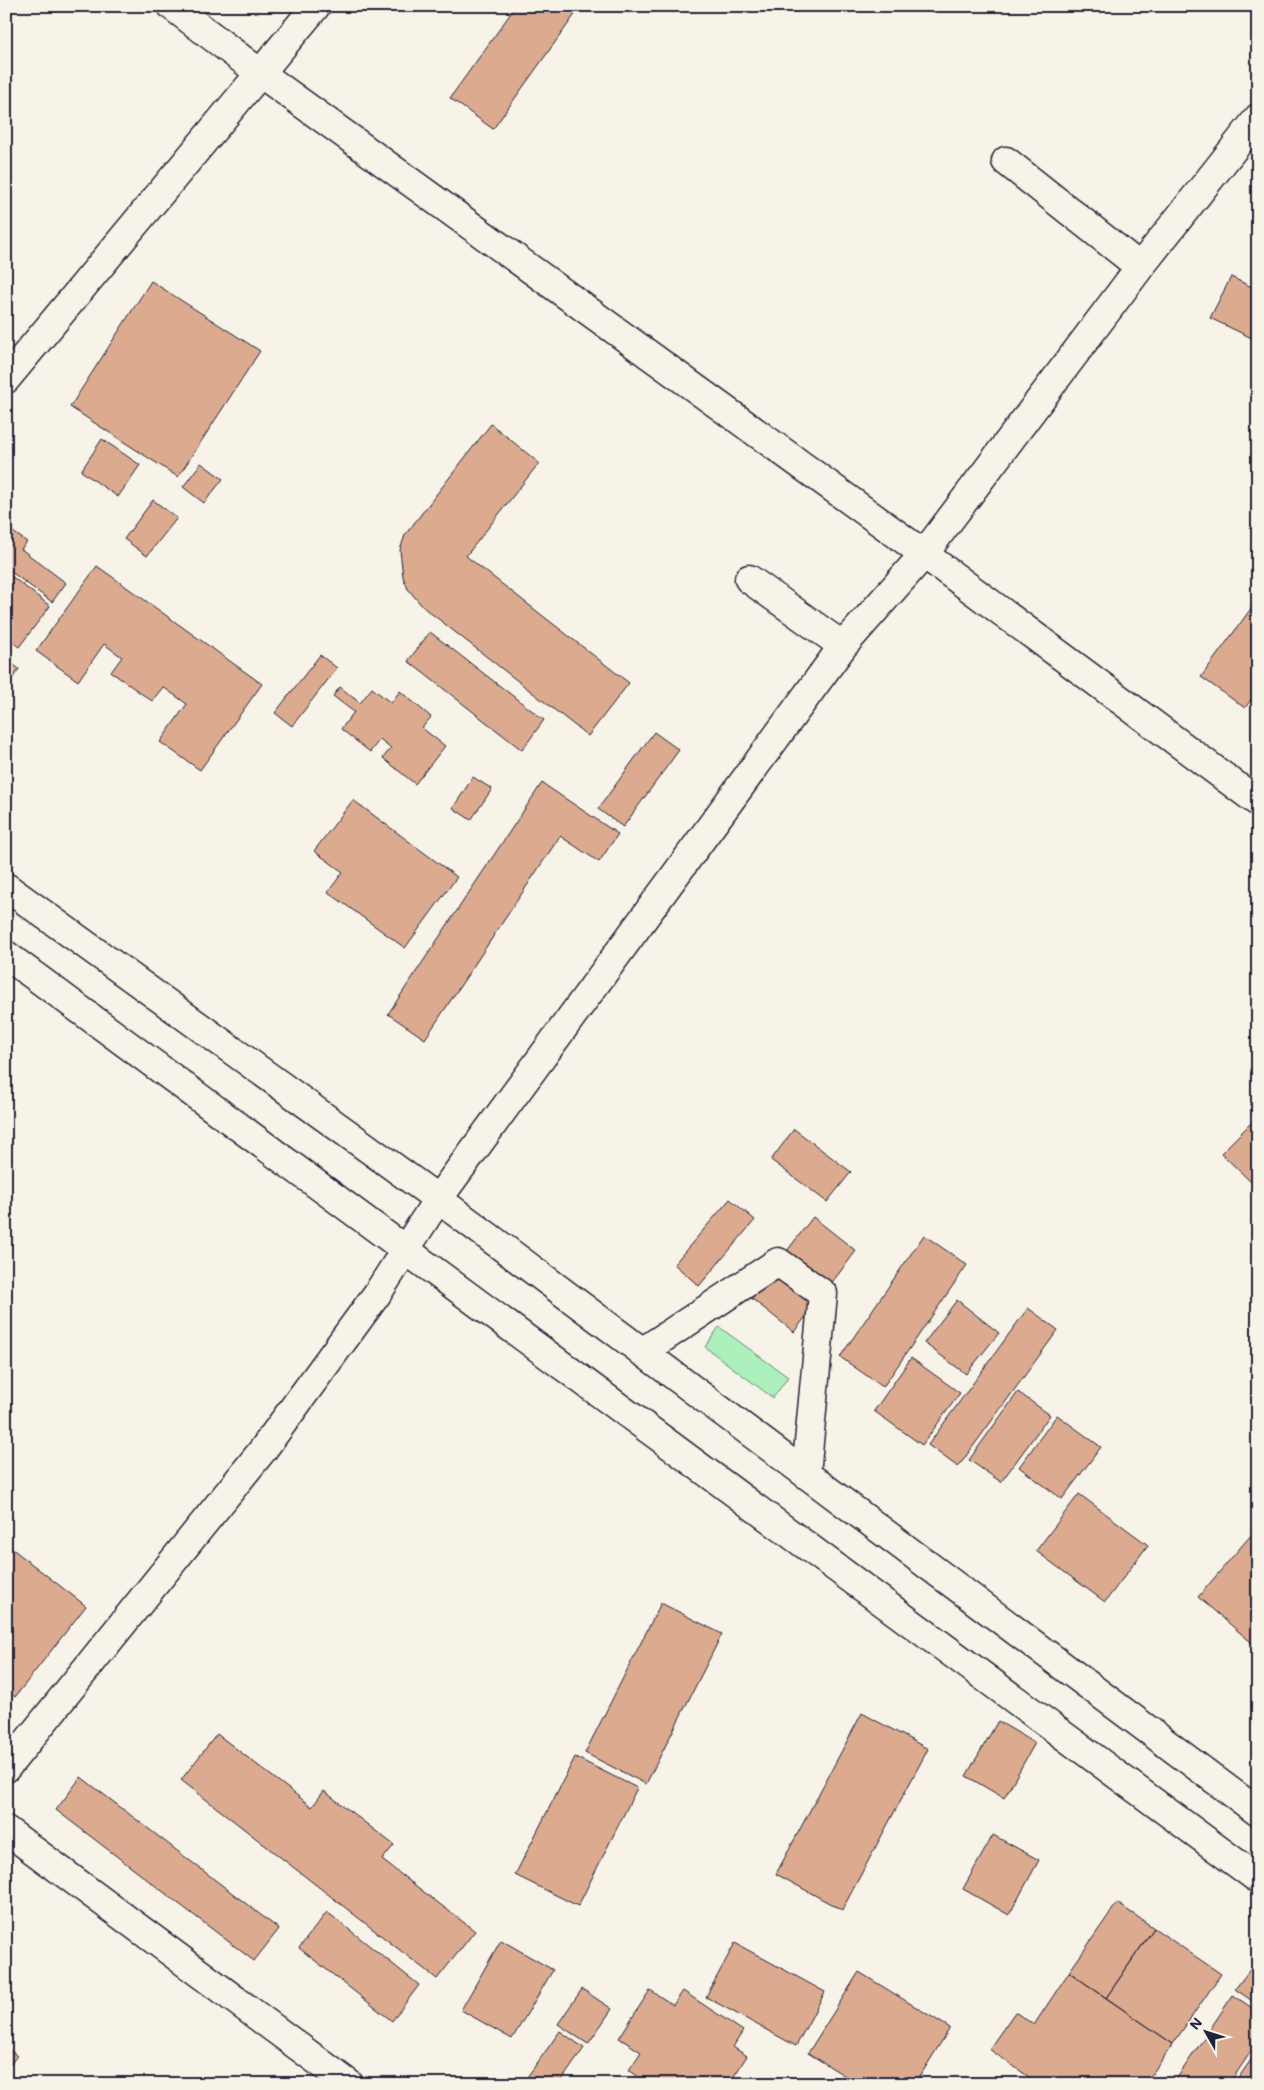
<svg xmlns="http://www.w3.org/2000/svg" width="1264" height="2090" font-family="Mali,sans-serif">
	<rect width="100%" height="100%" fill="#f7f3e8"/>
	<filter id="ink" filterUnits="userSpaceOnUse"><feTurbulence type="fractalNoise" baseFrequency=".02" numOctaves="2"/><feDisplacementMap in="SourceGraphic" scale="10" xChannelSelector="R" yChannelSelector="G"/><feConvolveMatrix kernelMatrix="1 2 1 2 8 2 1 2 1" color-interpolation-filters="sRGB"/></filter>
	<g filter="url(#ink)">
		<path fill="#acf1bc" stroke="#678a7c" d="M719,1327L788,1377L773,1398L705,1347Z"/>
		<path fill="#dcab8f" stroke="#22223b" d="M516,6H581L493,129L450,98Z
			M1231,277L1258,290V341L1210,318Z
			M151,281L260,351L178,477L70,407Z
			M491,424L539,463L466,556L629,683L588,736L423,607L408,589L403,577L400,550L405,535Z
			M102,439L140,465L118,497L81,471Z
			M201,463L223,479L204,503L183,487Z
			M153,500L177,518L147,556L124,539Z
			M6,527L27,542L21,549L66,583L52,602L6,568Z
			M97,566L262,684L200,770L160,742L187,704L163,687L152,701L111,672L122,657L104,644L78,681L36,651Z
			M6,572L50,606L19,647L6,637Z
			M1258,599V690L1245,708L1201,677Z
			M430,632L544,720L522,750L408,661Z
			M320,655L337,668L292,726L275,713Z
			M6,659L19,669L6,687Z
			M340,687L360,703L372,688L391,703L400,691L431,717L422,728L445,746L415,784L383,758L391,748L380,739L370,752L341,729L354,712L333,696Z
			M654,732L679,750L623,827L598,809Z
			M473,777L492,789L471,820L453,808Z
			M542,783L618,834L599,862L560,836L425,1039L388,1014Z
			M353,800L457,877L405,948L328,892L343,872L314,851Z
			M1258,1116V1189L1221,1153Z
			M794,1129L851,1172L827,1202L771,1160Z
			M730,1199L755,1220L699,1286L674,1264Z
			M813,1217L856,1251L794,1332L751,1298Z
			M924,1235L967,1265L883,1387L840,1357Z
			M957,1300L999,1333L966,1374L924,1343Z
			M1028,1308L1058,1330L958,1467L928,1445Z
			M911,1358L960,1393L922,1445L874,1411Z
			M1018,1392L1050,1415L1001,1482L969,1460Z
			M1057,1415L1101,1447L1062,1499L1019,1467Z
			M1079,1494L1148,1545L1105,1602L1036,1551Z
			M1258,1527V1648L1198,1597Z
			M6,1544L86,1606L15,1697L6,1690Z
			M661,1603L722,1634L646,1784L585,1753Z
			M862,1713L928,1749L842,1910L776,1874Z
			M998,1721L1035,1743L1004,1798L966,1776Z
			M217,1734L312,1807L324,1791L394,1845L382,1860L475,1931L437,1979L181,1780Z
			M575,1757L637,1788L578,1906L515,1875Z
			M81,1777L279,1929L254,1961L56,1810Z
			M993,1835L1039,1860L1009,1915L963,1889Z
			M1117,1903L1154,1928L1106,1998L1069,1972Z
			M327,1912L419,1985L392,2021L299,1948Z
			M1154,1928L1221,1974L1173,2044L1106,1998Z
			M501,1940L553,1970L512,2039L461,2010Z
			M735,1943L825,1992L796,2046L706,1997Z
			M1258,1959V2005L1235,1989Z
			M859,1972L950,2028L915,2084H858L808,2053Z
			M1069,1972L1173,2044L1145,2084H1039L989,2049L1015,2012L1034,2025Z
			M582,1989L612,2009L588,2044L558,2024Z
			M650,1990L673,2005L683,1991L743,2031L733,2047L747,2056L729,2084H640L637,2081L640,2078L629,2070L641,2052L619,2038Z
			M1233,1995L1258,2012V2041L1229,2084H1173Z
			M560,2031L584,2048L559,2084H530L525,2080Z
			M6,2047L17,2056L6,2069Z
			M1258,2050V2084H1234Z"/>
		<g fill="none" stroke-linecap="round" stroke-linejoin="round">
			<g stroke="#22223b" stroke-width="31">
				<path id="minor" d="M172,6L260,73L924,554L1258,802
					M1006,161L1140,267
					M6,379L316,6
					M749,579L843,646
					M6,887L438,1199L1258,1812
					M6,955L1258,1879
					M642,1352L778,1262L823,1294L806,1474
					M6,1768L262,1451L377,1294L438,1199L843,646L924,554L1140,267L1258,118
					M6,1830L349,2084"/>
			</g>
			<use href="#minor" stroke="#f7f3e8" stroke-width="28"/>
		</g>
	</g>
	<rect width="1264" height="2090" fill="none" stroke="#f7f3e8" stroke-width="25"/>
	<rect x="12" y="12" width="1239" height="2065" fill="none" stroke="#22223b" stroke-width="2" filter="url(#ink)"/>
	<g transform="translate(1206 2032) rotate(309)" stroke="#f7f3e8" stroke-width="4" paint-order="stroke">
	<path d="M0-4L9 19L0 12L-9 19Z" fill="#22223b"/>
	<text y="-8" font-size="14" font-weight="bold" text-anchor="middle" fill="#22223b">N</text>
	</g>
</svg>
